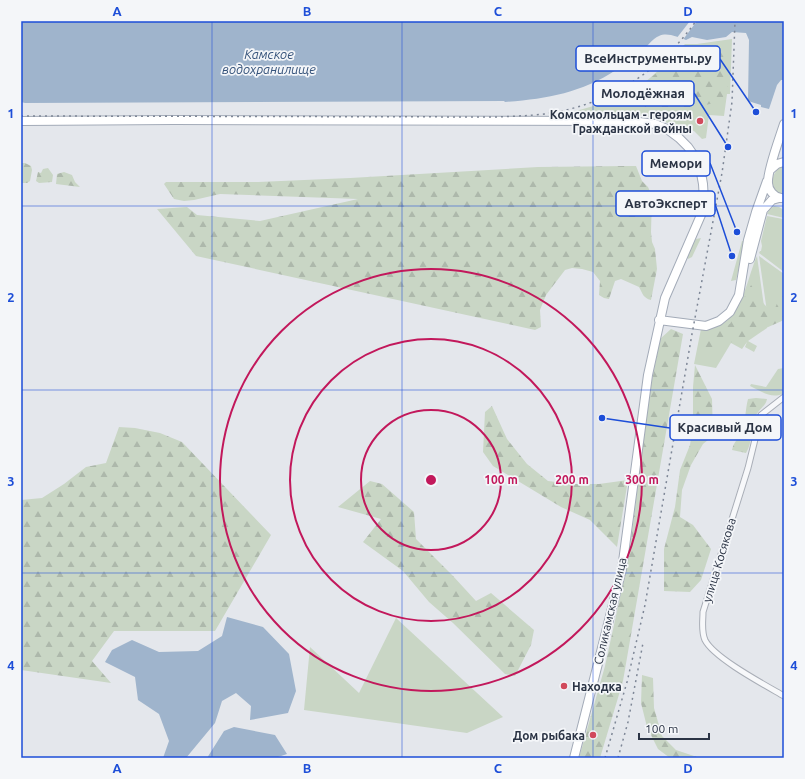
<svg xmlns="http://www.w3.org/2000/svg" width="805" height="779" font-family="Ubuntu,sans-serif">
	<defs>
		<pattern id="forest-firs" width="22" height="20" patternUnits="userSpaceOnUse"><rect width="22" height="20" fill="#c9d6c5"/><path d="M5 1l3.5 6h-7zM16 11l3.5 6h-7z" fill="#adb8ab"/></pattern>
	</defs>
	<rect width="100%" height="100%" fill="#e4e7ec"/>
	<path fill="#c9d6c5" d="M732,39L730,94H727L724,116L709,115L706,138L702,139L694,131L645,116L606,115L562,116V114C587,108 615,102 637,88C655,76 670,58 685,44H697Z
		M784,166V195C767,195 770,169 784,166Z
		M774,206L779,207L784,210V218L767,214L769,210Z
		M767,216L783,219L784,228L783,229L784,231V272L759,253L760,251H761L762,246L761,241Z
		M742,241H744L745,243L736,280L731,281Z
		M757,256L767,328L748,341L757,346L754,352L745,347L747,342L742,349L731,343L716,368L694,364L701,329C708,328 716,327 722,324C743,313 748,275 757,256Z
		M759,256L784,274V320L767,312Z
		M784,368V393C772,400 761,391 750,386L751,384L766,387L778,369Z
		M396,618L503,717L467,733L304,710L310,647L359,693Z"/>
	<path fill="url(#forest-firs)" d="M723,46L726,50L728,90L725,92L717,115H715V103L705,105L697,111H692L691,116L687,117L685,119L687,110L671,109L665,112L661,109L645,107L640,97L632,104L630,102V96C639,90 646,82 654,75C658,72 661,72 665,70C673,66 680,56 683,48H691L696,50Z
		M21,163H25L31,166L32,170L30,181L27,183H21Z
		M628,166H636L642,181L648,187L652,196L651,232L652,242L655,249L657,269L651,300C643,298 643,294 639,287L621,279L615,281L609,299L604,298L599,295L600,281L593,272L582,269L572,268L565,270L546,295L540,310L541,327L535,330L196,256L157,209L187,207L197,215L260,221L358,199L220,194L194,200L184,201L174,199L164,184L166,182H258L350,178L538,167Z
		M48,168L53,175L52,182L39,183L36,181L38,172L41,173L43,169Z
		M64,172L72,175L75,182L80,187L56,184L57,174Z
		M701,238L692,257L688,259L687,255L696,239Z
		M751,285L764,304L773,313L784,287V320L732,343L728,333L714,349L698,351L703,333L730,324Z
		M671,329L683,334L623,681L600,758H579L605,666L629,556L649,396L660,339Z
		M695,365L712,399L713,436L703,444L691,465L682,490L680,517L693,525L711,549L701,580L690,592L664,591V549L675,507L680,470L690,445L693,425V387Z
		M756,398L767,399C766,406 758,410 755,417C750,429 753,442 746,453L732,450C734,441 738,440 741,433C746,422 745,410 748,399Z
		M492,406L507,439L527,464L548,481L573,484H599L628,480L617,547L590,520L561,507L493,466L483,452L485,412Z
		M119,427L135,428L160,433L182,442L271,535L215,631H114L92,661L111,683L21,670V500L42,498L64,484L86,467L106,463Z
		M370,481L382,484L414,512L416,539L453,576L476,601L491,593L534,630L531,645L515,676L505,674L453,623L429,602L403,571L363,542L381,519L338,507Z
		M642,675L653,678L654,708L662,736L676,750L700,758H670L658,749L647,727L641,703Z"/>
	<path fill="#9fb4cc" d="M21,21H784V80H781L777,85L769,109L761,107V105L748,101L749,40L746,33L732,32L726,37L707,40L692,37L686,40C678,37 667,32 659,36C652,39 647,47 641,52C633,58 624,64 616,70C581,93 546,99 505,102L504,101L25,103L21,102Z
		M227,617L263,627L289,654L296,691L288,713L250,720L251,706L236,693L222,701L215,723L186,758H163L169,741L159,714L138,700L135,677L105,662L112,650L132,640L159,652L198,651L222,636Z
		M234,727L275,735L287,754L275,758H207L224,731Z"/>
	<path fill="#e4e7ec" d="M690,21H697L682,41L676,39Z"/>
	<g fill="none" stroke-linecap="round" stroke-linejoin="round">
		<g stroke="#a9aeb7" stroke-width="7">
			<path id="minor" d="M784,397L761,415L748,468L703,612C703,621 701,631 705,640C714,658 765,685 784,696"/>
		</g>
		<g stroke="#a3abb8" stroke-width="10">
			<path id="primary" d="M21,121L174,120L631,121L655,124L667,129L679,138L688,147L697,160L701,173L703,184L704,200L701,215L665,298L648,375L622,569L574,758
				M770,170L777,164L784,162
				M781,198C774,197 768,190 768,183C767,171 780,137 784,124
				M750,259L763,210L772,200L779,198
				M659,320L706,326L719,321L730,312L739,295L748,240L756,212L767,181"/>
		</g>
		<use href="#minor" stroke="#f7f8fa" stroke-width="5"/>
		<use href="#primary" stroke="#fff" stroke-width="8"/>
		<path stroke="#7d8696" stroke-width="1.5" stroke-dasharray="2 4" stroke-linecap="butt" d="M21,116L498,117C513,116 528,116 544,114C606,106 660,72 696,21
			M605,758L627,682L645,605L692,334L722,173L732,102L735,21
			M618,758L628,722L643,643"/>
	</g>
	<path fill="none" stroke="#1d4ed8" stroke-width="1" stroke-opacity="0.55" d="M212,21V758M402,21V758M593,21V758M21,206H784M21,390H784M21,573H784"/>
	<g fill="none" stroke="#c2185b" stroke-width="2">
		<circle cx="431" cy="480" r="70"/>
		<circle cx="431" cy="480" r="141"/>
		<circle cx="431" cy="480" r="211"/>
	</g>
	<g fill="#d1495b" stroke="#f4f6f9" stroke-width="1.5">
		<circle cx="700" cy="121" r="4"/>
		<circle cx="564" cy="686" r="4"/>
		<circle cx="593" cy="735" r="4"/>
	</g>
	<g text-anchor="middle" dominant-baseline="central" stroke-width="3.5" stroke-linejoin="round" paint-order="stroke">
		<g font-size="12" font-weight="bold" fill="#2b3445" stroke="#f4f6f9" text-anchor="end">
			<text x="692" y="114">Комсомольцам - героям<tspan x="692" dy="14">Гражданской войны</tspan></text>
			<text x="572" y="686" text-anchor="start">Находка</text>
			<text x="585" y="735">Дом рыбака</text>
		</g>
		<g font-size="12" fill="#2b3445" stroke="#f4f6f9">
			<text transform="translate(719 560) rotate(-73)">улица Косякова</text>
			<text transform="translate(610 611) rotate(-77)">Соликамская улица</text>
		</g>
		<g font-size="13" font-style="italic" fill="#34527a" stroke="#f4f6f9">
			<text x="269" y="54">Камское<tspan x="269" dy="15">водохранилище</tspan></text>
		</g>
	</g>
	<circle cx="431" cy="480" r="6" fill="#c2185b" stroke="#f4f6f9" stroke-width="2"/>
	<g font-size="12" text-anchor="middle" font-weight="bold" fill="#c2185b" stroke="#f4f6f9" stroke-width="3.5" stroke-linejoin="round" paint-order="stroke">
		<text x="501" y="484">100 m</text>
		<text x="572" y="484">200 m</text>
		<text x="642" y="484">300 m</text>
	</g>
	<path fill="none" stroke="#1d4ed8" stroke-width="1.5" d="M756 112L720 59M728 147L694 93M737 232L710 163M732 256L715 204M602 418L670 428"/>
	<g fill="#1d4ed8" stroke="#f4f6f9" stroke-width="1.5">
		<circle cx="756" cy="112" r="4"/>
		<circle cx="728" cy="147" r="4"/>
		<circle cx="737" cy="232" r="4"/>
		<circle cx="732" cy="256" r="4"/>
		<circle cx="602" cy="418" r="4"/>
	</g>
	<g fill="#f4f6f9" stroke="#1d4ed8" stroke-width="1.5">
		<rect x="576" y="46" width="144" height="25" rx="4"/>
		<rect x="593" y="81" width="101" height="25" rx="4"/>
		<rect x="642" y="151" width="68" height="25" rx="4"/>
		<rect x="616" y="191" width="99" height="25" rx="4"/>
		<rect x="670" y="415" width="111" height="25" rx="4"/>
	</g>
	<g font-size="13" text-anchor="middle" font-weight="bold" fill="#2b3445">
		<text x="648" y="63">ВсеИнструменты.ру</text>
		<text x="643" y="98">Молодёжная</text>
		<text x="676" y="168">Мемори</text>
		<text x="666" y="208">АвтоЭксперт</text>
		<text x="725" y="432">Красивый Дом</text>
	</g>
	<rect width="805" height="779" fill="none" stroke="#f4f6f9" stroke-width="44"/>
	<path d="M639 733v6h70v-6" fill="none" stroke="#2b3445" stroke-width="2"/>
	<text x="645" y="733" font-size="12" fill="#2b3445" stroke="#f4f6f9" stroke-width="3" paint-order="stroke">100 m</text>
	<rect x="22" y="22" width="761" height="735" fill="none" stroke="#1d4ed8" stroke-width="1.5"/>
	<g font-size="13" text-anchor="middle" font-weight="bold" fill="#1d4ed8">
		<text x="117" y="16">A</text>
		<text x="307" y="16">B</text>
		<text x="498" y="16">C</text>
		<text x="688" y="16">D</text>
		<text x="11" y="118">1</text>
		<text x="794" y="118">1</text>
		<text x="11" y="302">2</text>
		<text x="794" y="302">2</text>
		<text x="11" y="486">3</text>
		<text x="794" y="486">3</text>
		<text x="11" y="670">4</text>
		<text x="794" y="670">4</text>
		<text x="117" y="773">A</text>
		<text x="307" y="773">B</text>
		<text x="498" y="773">C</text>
		<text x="688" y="773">D</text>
	</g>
</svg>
